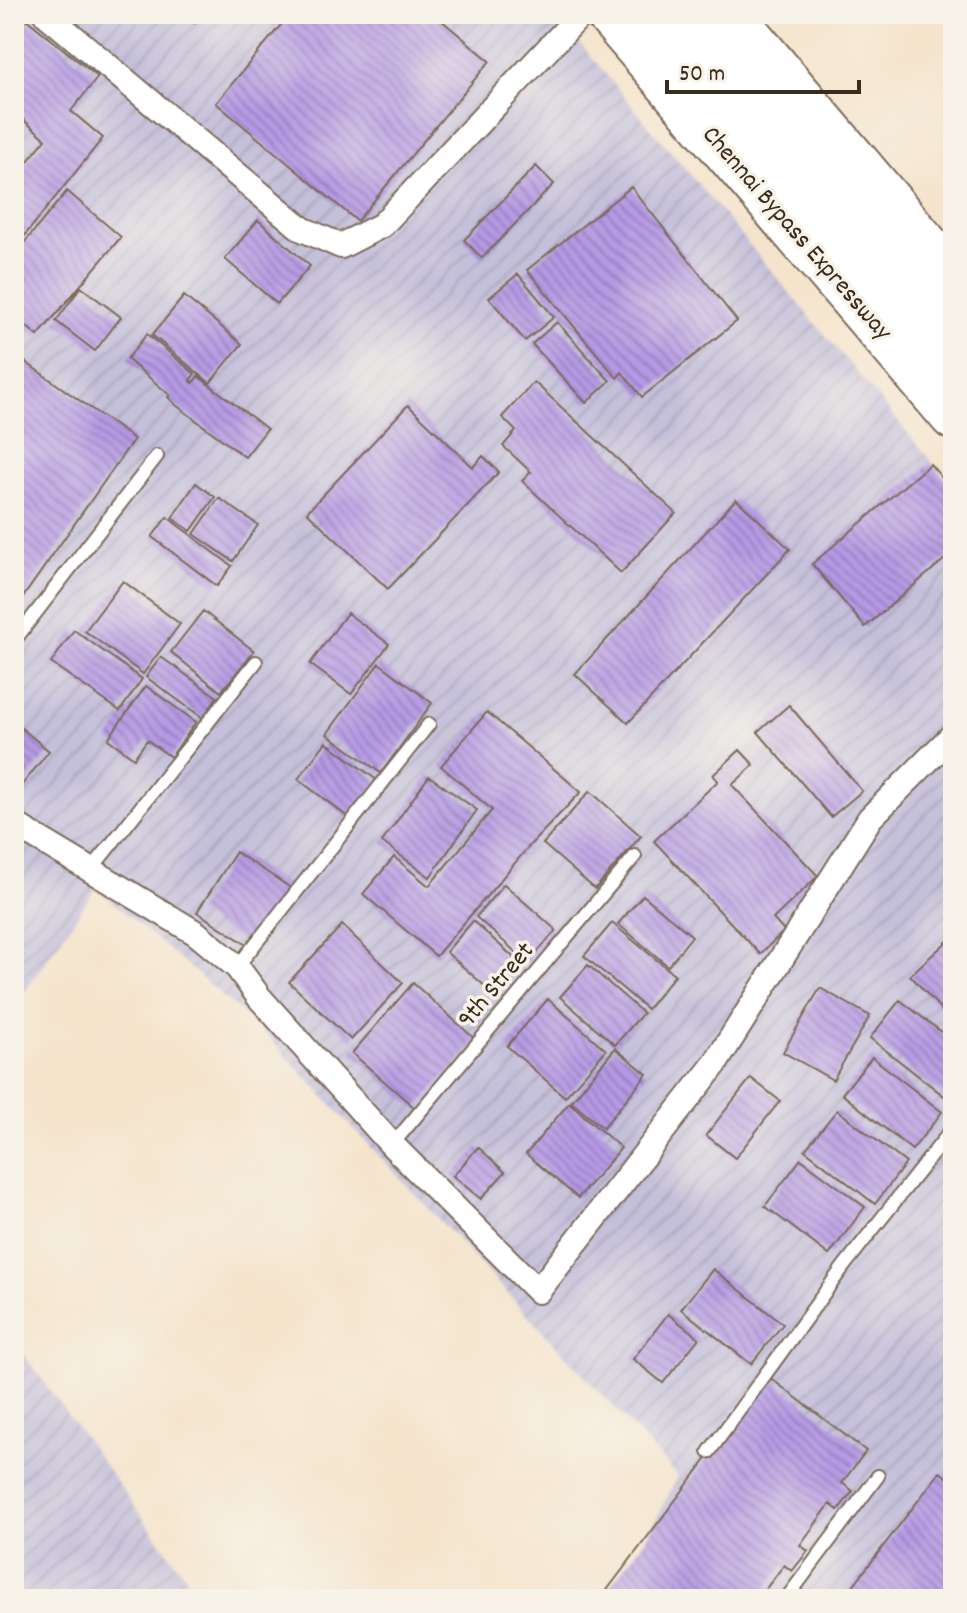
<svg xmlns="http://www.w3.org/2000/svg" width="967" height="1613" font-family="Dekko,sans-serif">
	<defs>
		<pattern id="industrial-furrows" width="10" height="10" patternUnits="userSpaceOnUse" patternTransform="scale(2)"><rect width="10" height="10" fill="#c5c0da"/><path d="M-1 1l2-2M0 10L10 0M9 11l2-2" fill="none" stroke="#aaa5bb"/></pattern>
		<pattern id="building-back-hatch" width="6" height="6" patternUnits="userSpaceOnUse" patternTransform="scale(2)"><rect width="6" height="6" fill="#b599e4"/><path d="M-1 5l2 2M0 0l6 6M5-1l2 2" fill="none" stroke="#947db8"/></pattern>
	</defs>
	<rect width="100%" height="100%" fill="#f7f3e8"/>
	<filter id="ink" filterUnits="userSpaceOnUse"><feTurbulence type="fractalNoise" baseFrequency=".0125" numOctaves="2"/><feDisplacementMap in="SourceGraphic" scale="16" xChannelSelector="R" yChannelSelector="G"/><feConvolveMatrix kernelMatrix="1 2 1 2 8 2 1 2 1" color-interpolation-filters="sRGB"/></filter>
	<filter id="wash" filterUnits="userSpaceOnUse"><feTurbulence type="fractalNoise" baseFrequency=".006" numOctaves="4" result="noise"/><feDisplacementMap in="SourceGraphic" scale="32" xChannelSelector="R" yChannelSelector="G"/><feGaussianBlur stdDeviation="1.8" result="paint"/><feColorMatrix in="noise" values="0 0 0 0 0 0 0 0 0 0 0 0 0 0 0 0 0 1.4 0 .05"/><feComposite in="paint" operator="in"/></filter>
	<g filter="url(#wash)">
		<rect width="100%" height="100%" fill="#f5e4cc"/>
		<path fill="url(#industrial-furrows)" d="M14,14H555L953,487V1599H615L678,1476L260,1028L96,888L14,1007Z
			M14,1341L202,1599H14Z"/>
		<g id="blocks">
			<path fill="url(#building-back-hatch)" d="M14,14H20L98,77L71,111L103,138L14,249V178L46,139L14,112Z
				M183,14H202L194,23Z
				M290,14H434L490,61L357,221L216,103Z
				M536,166L554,184L482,258L464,240Z
				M631,187L737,321L642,397L622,372L617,378L527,270Z
				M67,191L121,237L38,336L14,316V255Z
				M258,220L310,266L277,304L225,259Z
				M518,274L554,317L525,341L489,298Z
				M81,287L121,317L95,351L56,321Z
				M184,296L242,344L210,383L152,335Z
				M557,322L610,381L586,403L532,344Z
				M147,334L195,374L190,380L193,383L198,376L267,429L245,457L176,405L168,397L170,395L127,359Z
				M14,354L134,439L14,610Z
				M534,382L676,513L621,573L522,481L531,472L503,446L516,431L502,417Z
				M408,405L473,467L483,456L499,472L388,589L307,512Z
				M930,464L953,491V552L865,627L812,564Z
				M196,483L215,497L191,531L172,518Z
				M219,498L258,525L233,561L194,534Z
				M736,499L790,549L628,723L575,674Z
				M167,517L232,566L217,586L152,537Z
				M123,581L180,624L143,674L85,631Z
				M203,611L254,651L221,692L171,652Z
				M347,613L389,644L351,694L310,664Z
				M74,630L142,679L120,711L51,663Z
				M161,657L217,697L203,718L146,677Z
				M379,663L432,703L381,773L327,734Z
				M146,686L196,722L171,757L147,740L134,758L108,739Z
				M789,705L862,791L831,817L758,732Z
				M487,712L581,792L531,844L436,956L363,894L394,857L429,886L492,810L441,766Z
				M14,722L49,751L14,795Z
				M326,742L378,781L349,818L298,779Z
				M740,750L754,765L732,785L818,876L773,919L784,931L760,954L654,841L718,781L713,775Z
				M429,776L477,810L430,877L382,842Z
				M590,791L641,836L595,889L543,844Z
				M236,852L291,888L252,948L197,912Z
				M504,884L556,930L528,963L476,917Z
				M643,895L692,936L668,966L618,924Z
				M473,921L521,964L494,994L446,952Z
				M612,923L675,975L647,1009L584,956Z
				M342,925L403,983L351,1040L289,982Z
				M951,938L953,940V1023L910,975Z
				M588,965L643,1013L615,1045L560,997Z
				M413,983L476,1040L416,1109L352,1053Z
				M820,988L870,1016L833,1080L783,1052Z
				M548,999L606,1050L565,1097L507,1046Z
				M900,1000L953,1041V1093L948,1099L870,1038Z
				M615,1048L647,1074L603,1128L571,1102Z
				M872,1057L942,1112L912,1150L842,1094Z
				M751,1078L780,1101L735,1158L706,1135Z
				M569,1103L621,1148L578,1198L526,1154Z
				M837,1110L906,1163L875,1204L805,1150Z
				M478,1147L505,1172L481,1199L453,1176Z
				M801,1159L865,1207L829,1255L765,1206Z
				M713,1269L783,1324L751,1364L681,1309Z
				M668,1314L699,1338L663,1383L633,1359Z
				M769,1377L866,1451L842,1483L853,1491L838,1510L830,1504L800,1545L808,1551L792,1571L784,1565L758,1599H604V1594Z
				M940,1472L953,1482V1599H843Z"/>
		</g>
	</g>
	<g filter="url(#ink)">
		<use href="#blocks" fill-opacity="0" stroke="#7c6b5b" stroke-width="2"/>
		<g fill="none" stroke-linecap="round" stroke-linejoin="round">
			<g stroke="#7c6b5b" stroke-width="16">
				<path id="lane" d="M14,641L157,456
					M90,871L256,662
					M237,967L429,724
					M392,1145L635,856
					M709,1452L844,1266L953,1128
					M786,1599L878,1476"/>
			</g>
			<g stroke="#7c6b5b" stroke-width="28">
				<path id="street" d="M46,14L302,229L341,246L382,225L581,14
					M14,824L196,933L237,967L259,997L392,1145L538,1291L715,1064L870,818L953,735"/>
			</g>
			<g stroke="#7c6b5b" stroke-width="42">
				<path id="primary" d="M649,14L953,370
					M689,14L953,320"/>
			</g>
			<g stroke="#7c6b5b" stroke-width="48">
				<path id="highway" d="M608,14L953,417
					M731,14L953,276"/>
			</g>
			<use href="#lane" stroke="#fff" stroke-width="12"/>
			<use href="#street" stroke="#fff" stroke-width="24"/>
			<use href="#primary" stroke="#fff" stroke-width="38"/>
			<use href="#highway" stroke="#fff" stroke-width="44"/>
		</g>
	</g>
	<g text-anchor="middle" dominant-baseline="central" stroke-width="7" stroke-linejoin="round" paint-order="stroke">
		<g font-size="26" fill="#3b2a1e" stroke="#f7f3e8">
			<text transform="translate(796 234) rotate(49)">Chennai Bypass Expressway</text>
			<text transform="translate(497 986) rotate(-50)">9th Street</text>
		</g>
	</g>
	<rect width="967" height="1613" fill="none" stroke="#f7f3e8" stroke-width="48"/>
	<path d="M667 80v12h192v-12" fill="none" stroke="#3b2a1e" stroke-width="4"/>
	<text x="679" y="80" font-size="24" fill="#3b2a1e" stroke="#f7f3e8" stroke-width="6" paint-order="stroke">50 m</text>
</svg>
